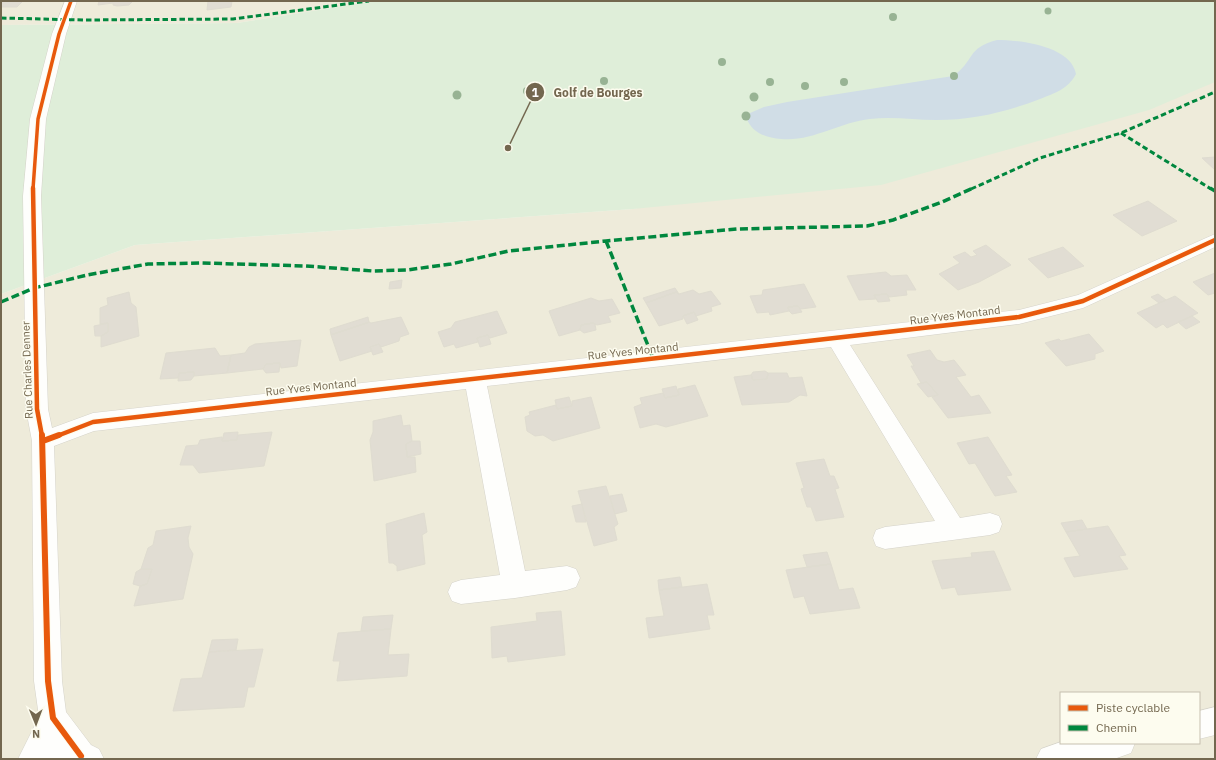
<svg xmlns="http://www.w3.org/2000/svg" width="1216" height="760" font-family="'IBM Plex Sans',sans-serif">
	<rect width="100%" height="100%" fill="#f7f6ed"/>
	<path fill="#eeebda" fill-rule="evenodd" d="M1,1H375L237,23L1,25Z
		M1215,75V759H1V294L135,245L633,209ZM1061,693H1199V743H1061Z"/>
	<path fill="#dfeed9" d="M375,1H1215V82L1149,110L881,185L633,209L135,245L1,294V25L237,23Z"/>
	<path fill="#d0dde6" d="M997,40C1020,40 1071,46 1076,74C1068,89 1055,93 1040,99C1006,112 973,120 936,120C914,120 892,116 870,119C840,122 812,142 781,139C767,138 752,133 747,119L750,113L764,107L787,102L953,76C975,61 966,48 997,40Z"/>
	<path fill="#e1ddd3" stroke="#dfdcd0" d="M2,1H23L17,7H1Z
		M99,1H133L129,5L117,6L113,5V3L98,5Z
		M208,1H232L231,7L207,10Z
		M1215,157V170L1202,158Z
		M1148,201L1177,221L1142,236L1113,215Z
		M986,245L1011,265L979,282L958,290L939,274L960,263L953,257L965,252L971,257L977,255L973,251Z
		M1063,247L1084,266L1048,278L1028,259Z
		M886,272L891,276L907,275L916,290H906L907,295L889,297L887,294L874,295L876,299L859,300L847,276Z
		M1215,273V293L1208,295L1193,282Z
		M402,280L401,288L389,289L390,282Z
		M804,284L816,307L801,309L798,306L788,307L789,311L770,315L769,312L757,313L750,296L762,295L763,290Z
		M675,288L679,294L676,292L646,303L643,298Z
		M693,290L699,294L711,291L721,304L711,307L712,311L696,316L694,312L683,316V319L659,326L646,303L676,292L679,294Z
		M129,292L131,303L136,307L139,336L101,347V336L108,332V323L100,324V308L108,305L107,298Z
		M887,294L890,301L878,302L874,295Z
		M1158,294L1166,300L1159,303L1151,297Z
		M1175,296L1198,313L1167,328L1163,324L1156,328L1137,313Z
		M591,298L599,301L612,299L620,313L608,316L611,322L597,325L593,323L581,325L580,330L559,336L549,311Z
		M798,306L802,312L792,314L789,311L788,307Z
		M497,311L507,333L490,338L488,335L477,338L478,342L456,348L454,344L444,347L438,332L451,328L455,322Z
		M694,312L698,320L687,324L683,316Z
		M1192,316L1200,322L1186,329L1178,322Z
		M368,317L369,322L331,335L330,329Z
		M401,317L409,334L400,337L399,341L381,347L379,344L370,347L372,351L340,361L331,335L369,322L371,323Z
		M108,323V332L101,336H95L94,326Z
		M593,323L595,324L596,330L584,333L580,330L581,325Z
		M1089,334L1104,351L1095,354V359L1066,366L1045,343L1059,339L1061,341Z
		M488,335L491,344L480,347L477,338Z
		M301,340L297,366L281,368L280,363L266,364L263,369L227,373L231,355L245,353L249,347L255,344Z
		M379,344L383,352L373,355L370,347Z
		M215,348L220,356L231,355L227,373L194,376V372L179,373L178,378L160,379L166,353Z
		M930,350L937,360L944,362L954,360L966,375L956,377L971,397L979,395L991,413L948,418L932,397L938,395L927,382L921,383L911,366H914L907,355Z
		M280,363L279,372L266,373L263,369L266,364Z
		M765,371L768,373L767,379L753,380L751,375L753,372Z
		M194,372V376L191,380L178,381L179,373Z
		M768,373H787L789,378L802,377L807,396L800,395L789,402L742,405L734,377L751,375L753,380L767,379Z
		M927,382L938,395L928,397L917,384Z
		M695,385L708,416L666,427L656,424L640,428L634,407L642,404L640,398L663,393L665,398L679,395L678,389Z
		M676,386L679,395L665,398L662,389Z
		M569,397L572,406L557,409L555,400Z
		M591,397L600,428L553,441L543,435L535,436L527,431L525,417L530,415L529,412L556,405L557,409L572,406V401Z
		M401,415L403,426L410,425L412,441L406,444L407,457H415L416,472L374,481L370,440L373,432V421Z
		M238,432L237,440L222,441L224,433Z
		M272,432L264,466L199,473L193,465H180L186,446L198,445L200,440L222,437V441L237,440L238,435Z
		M988,437L1012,475L1006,476L1017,492L995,496L975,463L969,464L957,443Z
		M412,441H420L421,454L407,457L406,444Z
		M824,459L830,476H834L839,488L835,489L844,517L816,521L811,507H807L801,489L804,488L796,463Z
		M606,486L618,524L614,527L617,540L594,546L578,491Z
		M622,494L627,511L615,514L610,496Z
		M582,504L586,522H576L572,506Z
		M424,513L427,532L422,535L425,564L397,571V566L393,563H389L386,524Z
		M1082,520L1087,529L1066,532L1061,523Z
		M191,526L188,538L189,547L193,554L183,599L134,606L140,586L147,584L152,569H141L148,548L153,545L156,531Z
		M1108,526L1126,555L1119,556L1128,569L1074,577L1064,558L1080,556L1066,532Z
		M994,551L1011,590L958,595L955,587L942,589L932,561L972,557L971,553Z
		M827,552L831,564L807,567L803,555Z
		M831,564L839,590L853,588L860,608L810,614L804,596L794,598L786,570Z
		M141,569H152L147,584L140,586L133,584L136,572Z
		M680,577L682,587L659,590L658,580Z
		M707,584L714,615H707L710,629L649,638L646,618L664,616L659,590Z
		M561,611L565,655L508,662L507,656L492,658L491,627L537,621L536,613Z
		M393,615L391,629L361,631L363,617Z
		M391,629L388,655L409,654L407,676L337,681L340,661H333L338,633Z
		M238,639L236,650L209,652L212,640Z
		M263,649L254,687H248L244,707L173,711L181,679L202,678L209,652Z"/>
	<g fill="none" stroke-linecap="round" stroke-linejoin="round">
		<g stroke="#d5d3ca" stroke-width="1">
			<path id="minor" d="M65,1H77L66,34L46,119L41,196L48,409L52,428L93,413L1019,310L1078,295L1215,234V247L1083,308L1019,324L850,345L960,518L990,513L999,516L1002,524L999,532L990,535L885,549L876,546L873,538L876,530L885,527L935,521L831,347L487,386L525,571L567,566L576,569L580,578L576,587L567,590L515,598L461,604L452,601L448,592L452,583L461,580L500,575L466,389L94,431L54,446L62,681L66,712L91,745L99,749L104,759H18L39,717L34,681L32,441L26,409L23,196L30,119L52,34Z
				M1215,707V735L1199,739V711Z
				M1061,742V743H1135L1131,753L1114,759H1036L1041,749Z"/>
		</g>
		<use href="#minor" fill="#fefefc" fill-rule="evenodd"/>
		<path stroke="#00873e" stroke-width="3" stroke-dasharray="5.5 3" stroke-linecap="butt" d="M1,18L83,20L233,19L369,1
			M1121,133L1211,189
			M971,189L1040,158L1121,133L1215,92"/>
		<path stroke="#00873e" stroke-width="3.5" stroke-dasharray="8 3.5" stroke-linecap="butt" d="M1210,188L1215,191
			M606,241L653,358
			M1,302L34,288L87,275L148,264L201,263L306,266L373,271L407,270L451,264L509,251L606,241L737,229L867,226L893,220L942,202L973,188"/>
		<g stroke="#fdfcef" stroke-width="5.5">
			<path id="cycleway-far2" d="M33,189L38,119L59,34L71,1"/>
		</g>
		<g stroke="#fdfcef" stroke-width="7">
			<path id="cycleway-far1" d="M33,188L37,409L42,436
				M57,436L93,422L1019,317L1083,301L1215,240"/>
		</g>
		<g stroke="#fdfcef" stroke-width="8">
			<path id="cycleway" d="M42,435L48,681L53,718L81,756
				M43,441L59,435"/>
		</g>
		<use href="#cycleway-far2" stroke="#e8590c" stroke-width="3.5"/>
		<use href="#cycleway-far1" stroke="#e8590c" stroke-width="4.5"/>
		<use href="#cycleway" stroke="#e8590c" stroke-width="6"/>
	</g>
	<g fill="#98b394">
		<circle cx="1048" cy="11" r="3.5"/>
		<circle cx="893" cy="17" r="4"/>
		<circle cx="722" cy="62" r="4"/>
		<circle cx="954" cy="76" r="4"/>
		<circle cx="604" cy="81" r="4"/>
		<circle cx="770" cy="82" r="4"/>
		<circle cx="844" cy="82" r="4"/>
		<circle cx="805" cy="86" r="4"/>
		<circle cx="527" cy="91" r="4"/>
		<circle cx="457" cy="95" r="4.5"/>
		<circle cx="754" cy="97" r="4.5"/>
		<circle cx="746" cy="116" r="4.5"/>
	</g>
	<g text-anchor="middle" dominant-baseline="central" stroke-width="3" stroke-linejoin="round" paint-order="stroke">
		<g font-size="11" fill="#73674f" stroke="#fdfcef">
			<text transform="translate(955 315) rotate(-7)">Rue Yves Montand</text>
			<text transform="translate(633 351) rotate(-6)">Rue Yves Montand</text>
			<text transform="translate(27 370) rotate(-92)">Rue Charles Denner</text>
			<text transform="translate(311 387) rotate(-6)">Rue Yves Montand</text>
		</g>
	</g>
	<path fill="none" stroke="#73674f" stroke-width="1.5" d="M508 148L535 92"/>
	<g fill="#73674f" stroke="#fdfcef" stroke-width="1.5">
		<circle cx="508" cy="148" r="4"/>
		<circle cx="535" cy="92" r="10"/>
	</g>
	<g font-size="12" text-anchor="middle" font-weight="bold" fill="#fff">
		<text x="535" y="97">1</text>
	</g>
	<g font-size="12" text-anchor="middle" font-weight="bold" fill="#73674f" stroke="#fdfcef" stroke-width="3" stroke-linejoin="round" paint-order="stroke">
		<text x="598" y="97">Golf de Bourges</text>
	</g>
	<rect width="1216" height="760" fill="none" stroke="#73674f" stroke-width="4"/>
	<rect x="1060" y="692" width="140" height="52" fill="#fdfcef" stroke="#c6c0af"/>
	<rect x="1068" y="705" width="20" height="6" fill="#e8590c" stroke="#c6c0af"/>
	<text x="1096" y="712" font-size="12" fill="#73674f">Piste cyclable</text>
	<rect x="1068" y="725" width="20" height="6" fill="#00873e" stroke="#c6c0af"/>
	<text x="1096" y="732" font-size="12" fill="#73674f">Chemin</text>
	<g transform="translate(36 724) rotate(179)" stroke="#fdfcef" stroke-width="3" paint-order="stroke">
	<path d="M0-3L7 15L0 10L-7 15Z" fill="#73674f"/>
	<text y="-6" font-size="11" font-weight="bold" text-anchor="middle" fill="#73674f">N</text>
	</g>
</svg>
